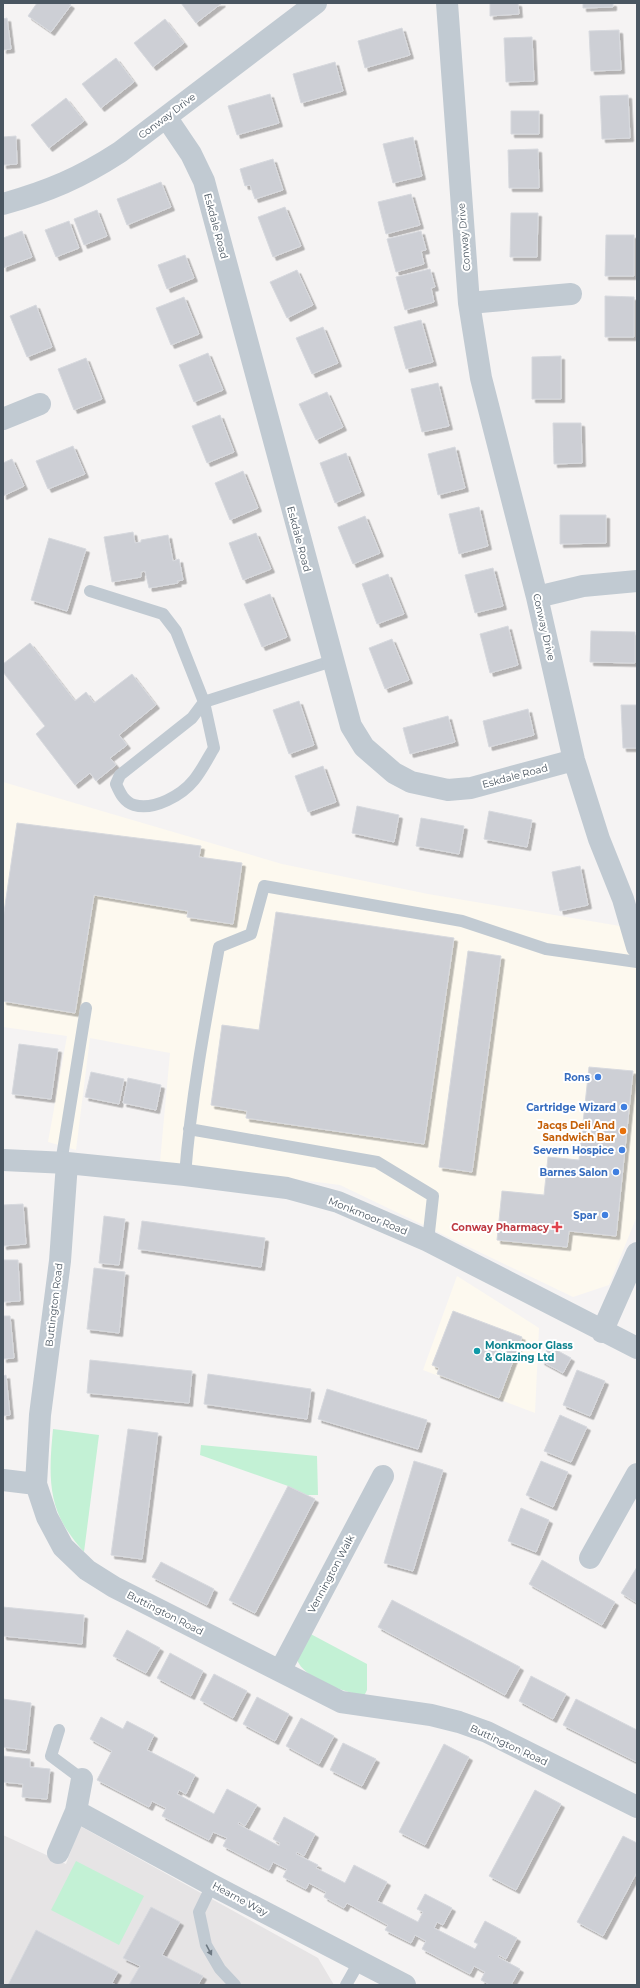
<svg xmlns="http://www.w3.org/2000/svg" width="640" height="1988" font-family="Montserrat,sans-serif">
	<defs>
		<filter id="shadow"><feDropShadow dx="3.5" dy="3.5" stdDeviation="0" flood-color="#0004"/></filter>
	</defs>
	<rect width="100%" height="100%" fill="#f5f3f3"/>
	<path fill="#fdf9ef" d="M3,782L282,864L428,894L632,928L637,975V1216L609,1285L573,1297L340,1185L160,1162L170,1053L90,1038L76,1150L48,1142L67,1036L3,1027Z
		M457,1276L539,1328L535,1413L423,1370Z"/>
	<path fill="#e6e4e5" d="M80,1826L318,1958L334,1985H3V1835L66,1864Z"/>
	<path fill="#c3f1d5" d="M53,1429L99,1435L84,1552C78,1545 72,1538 67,1530C46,1499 50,1463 53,1429Z
		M201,1445L317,1456L318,1495H306L288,1486L200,1455Z
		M305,1631L367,1664V1690L364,1696C346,1692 288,1676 297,1648C298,1642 302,1636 305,1631Z
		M76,1861L144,1896L119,1945L51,1910Z"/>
	<path fill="#cdcfd5" stroke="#d7d9de" filter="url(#shadow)" d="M37,3H68L71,5L51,32L28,16Z
		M181,3H222L196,23Z
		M490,3H518L519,14L490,16Z
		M583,3H613V7L583,8Z
		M7,18L11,49L3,50V19Z
		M165,19L184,43L153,67L134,43Z
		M402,28L410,55L365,68L358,41Z
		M619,30L621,70L591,71L589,31Z
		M532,37L534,81L506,82L504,38Z
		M116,58L134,82L101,108L82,84Z
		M335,62L343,91L301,103L293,74Z
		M270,94L279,123L237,135L228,106Z
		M628,95L630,138L602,139L600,96Z
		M66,98L84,121L49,148L31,125Z
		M511,111H539V134H511Z
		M16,136L17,164L3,165V137Z
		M413,137L422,176L393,183L383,144Z
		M538,149L539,188H509L508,150Z
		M273,159L283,190L255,199L250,185L245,186L240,169Z
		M161,182L171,207L127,225L117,199Z
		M411,194L420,225L386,234L378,202Z
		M285,207L301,246L273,257L258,217Z
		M97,210L107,236L84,245L74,219Z
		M511,213H538L537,257H510Z
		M69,221L79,248L56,257L45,230Z
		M22,231L32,257L3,268V238Z
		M421,231L426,250L421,251L424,264L396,272L387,239Z
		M606,235H634V276H605Z
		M185,255L194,278L167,289L158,265Z
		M430,269L435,287L431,288L434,302L405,310L396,277Z
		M297,270L313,305L287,318L270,282Z
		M605,296L634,297V337H605Z
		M184,297L199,334L171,345L156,308Z
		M36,305L52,347L27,357L10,316Z
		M421,320L433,362L406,369L394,327Z
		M323,327L338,363L312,374L296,338Z
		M208,353L223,390L194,402L179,365Z
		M561,356V399H532V357Z
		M86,358L102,399L74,410L58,369Z
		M438,383L449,426L422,432L411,389Z
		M327,392L343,427L316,440L299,404Z
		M220,415L234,452L207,463L192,426Z
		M553,423H581L582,463L554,464Z
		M73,446L85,474L48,489L36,461Z
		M455,447L465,488L438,495L428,454Z
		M346,453L361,492L335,503L320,463Z
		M12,459L24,486L3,496V463Z
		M243,471L258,508L230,520L215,483Z
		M479,507L488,546L459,554L449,514Z
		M560,515H606V543L560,544Z
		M365,516L380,553L353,564L338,527Z
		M133,532L135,543L141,542V540L168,535L173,561L179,559L183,580L177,581L178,583L149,588L145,571L141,572V577L112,582L104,537Z
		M256,533L271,569L243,580L229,543Z
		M49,538L86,549L67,611L31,600Z
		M493,568L503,606L475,613L465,575Z
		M388,574L404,614L377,624L362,584Z
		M270,594L287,637L262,647L244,604Z
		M508,626L518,665L490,673L480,634Z
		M591,631L635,632V663L590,662Z
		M392,639L409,680L385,689L369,648Z
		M30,643L75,701L86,692L94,703L132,674L156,705L119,735L127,745L110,758L116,765L96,781L90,773L75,785L36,734L45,726L3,672V664Z
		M299,701L314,745L289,754L273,710Z
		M621,705H637V748H623Z
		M528,709L534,735L489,747L483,721Z
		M448,716L455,742L410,754L403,728Z
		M323,766L336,802L308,812L295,776Z
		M357,806L399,815L394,842L352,833Z
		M489,811L532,820L527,847L484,839Z
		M421,818L464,826L459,854L416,846Z
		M17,823L201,846L199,857L242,863L233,924L187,917L188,911L94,895L75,1013L3,1001V919Z
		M580,866L588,905L560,911L552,872Z
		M276,912L454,938L424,1144L246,1118L247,1111L211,1105L222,1025L259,1030Z
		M468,951L501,956L472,1172L439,1167Z
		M19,1044L58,1049L51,1099L12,1094Z
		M589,1067L633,1071L616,1236L569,1231L567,1247L497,1240L502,1191L544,1195L548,1157L579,1160Z
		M91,1072L124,1079L119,1104L85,1097Z
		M128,1078L161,1085L156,1110L123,1103Z
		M23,1204L26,1244L3,1246V1205Z
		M104,1216L125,1219L119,1265L99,1263Z
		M142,1221L265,1238L261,1267L138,1249Z
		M3,1260H18L20,1301L3,1302Z
		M94,1268L125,1272L119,1333L87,1329Z
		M453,1311L522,1337L499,1398L437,1374L439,1368L432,1365Z
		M3,1316H10L14,1358L3,1359Z
		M549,1346L571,1358L563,1373L541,1361Z
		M90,1360L192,1371L189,1403L87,1393Z
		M577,1370L605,1381L590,1416L563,1405Z
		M208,1374L311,1389L307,1419L204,1404Z
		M6,1375L10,1415L3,1416V1376Z
		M327,1389L427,1420L418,1449L318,1419Z
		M560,1415L587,1427L571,1462L544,1451Z
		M128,1429L158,1433L142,1559L111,1555Z
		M414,1461L443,1470L413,1571L384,1563Z
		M541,1461L568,1472L553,1507L526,1495Z
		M288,1486L315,1499L255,1613L229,1600Z
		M521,1508L549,1520L536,1552L508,1541Z
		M542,1560L615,1602L602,1625L529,1584Z
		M161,1562L214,1589L207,1605L152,1577Z
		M637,1567V1603L621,1593Z
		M392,1600L520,1667L505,1695L378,1627Z
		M3,1607L84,1615L82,1644L3,1636Z
		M127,1630L160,1648L146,1673L113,1656Z
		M170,1653L203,1671L191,1696L157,1678Z
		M214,1674L247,1691L233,1718L200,1700Z
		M531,1676L566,1694L553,1719L519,1701Z
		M257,1697L289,1714L275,1741L243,1724Z
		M3,1699L31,1703L26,1750L3,1747Z
		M576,1699L637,1730V1762L563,1725Z
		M101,1717L123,1729L127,1721L154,1735L147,1750L195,1775L186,1794L179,1790L177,1794L214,1814L227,1789L257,1805L245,1826L239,1822L238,1824L279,1846L280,1843L273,1839L284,1817L315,1834L304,1856L297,1852L296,1854L318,1865L316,1868L345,1883L354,1865L387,1882L377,1901L418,1922L423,1912L417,1909L425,1894L452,1908L443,1925L437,1922L434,1928L475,1949L478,1944L474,1942L485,1921L517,1938L506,1959L499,1955L498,1957L520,1969L511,1985H490L481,1980L485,1972L474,1966L470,1974L422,1949L426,1941L415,1935L411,1943L385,1930L388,1925L347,1903L344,1908L324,1897L326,1892L309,1883L306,1889L283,1877L287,1869L273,1862L269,1870L223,1846L227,1838L213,1832L209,1840L162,1816L166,1808L152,1801L149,1807L97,1780L112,1751L90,1739Z
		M301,1718L334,1736L319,1764L286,1746Z
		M343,1743L376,1759L362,1786L330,1770Z
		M444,1744L469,1757L425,1845L399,1832Z
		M3,1756L30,1759V1767L50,1769L47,1799L22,1797L23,1784L3,1782Z
		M535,1790L561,1804L516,1890L489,1876Z
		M623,1836L637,1843V1872L603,1936L577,1922Z
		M151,1907L180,1922L162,1955L203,1976L198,1985H129L140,1966L123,1958Z
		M36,1930L118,1972L112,1983L116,1985H8Z"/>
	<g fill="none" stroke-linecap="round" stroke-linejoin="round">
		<path stroke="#c1cad2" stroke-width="12" d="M90,591L163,614L176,631L204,702L332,661
			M204,702L214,748C208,758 202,770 194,780C182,795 154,811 134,805C124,802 120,793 116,784L120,775L192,718Z
			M189,1129L377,1162L433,1196L428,1241
			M61,1163L86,1008
			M185,1175C191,1098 205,1023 219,947L251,934L264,886L462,921L546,949L637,962
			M59,1730L51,1756L82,1779
			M212,1885L199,1912L206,1945L220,1969L235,1985
			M346,1985L359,1962"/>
		<path stroke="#c1cad2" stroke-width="22" d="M447,3L469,303L481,378L537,597L574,760L599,839L623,899L637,947
			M166,117L191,154L204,181L351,726L364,747L394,773L411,782L448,790L471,788L574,760
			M3,204C49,191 80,178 120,152L316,3
			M469,303L571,294
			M3,419L40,404
			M537,597L583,586L637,581
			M3,1160L67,1163L185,1175L287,1188L338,1202L428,1241L637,1348
			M67,1163L60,1261L40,1415L36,1484L47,1517L63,1547L87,1570L114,1587L341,1702L431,1715L459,1722L487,1732L637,1807
			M602,1332L637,1253
			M3,1480L36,1484
			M590,1558L637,1474
			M280,1671L383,1476
			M82,1779L76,1811L212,1885L405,1985
			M58,1853L76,1811"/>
	</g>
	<defs><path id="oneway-solid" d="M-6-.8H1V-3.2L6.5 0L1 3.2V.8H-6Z"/></defs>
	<use fill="#6e7983" href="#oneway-solid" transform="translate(209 1950) rotate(62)"/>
	<g fill="#3f7fe0" stroke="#fff" stroke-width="1.5">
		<circle cx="598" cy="1077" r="4"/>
		<circle cx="624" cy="1107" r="4"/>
		<circle cx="622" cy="1150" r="4"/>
		<circle cx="616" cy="1172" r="4"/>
		<circle cx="605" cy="1215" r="4"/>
	</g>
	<circle fill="#e8710a" stroke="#fff" stroke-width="1.5" cx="623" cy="1131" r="4"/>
	<path fill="#e0444e" stroke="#fff" stroke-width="1.5" d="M555 1221h4v4h4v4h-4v4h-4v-4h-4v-4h4z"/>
	<circle fill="#0f9aa8" stroke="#fff" stroke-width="1.5" cx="477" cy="1351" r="4"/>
	<g text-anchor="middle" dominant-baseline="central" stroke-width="4" stroke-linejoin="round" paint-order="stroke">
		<g font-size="10" fill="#4a5661" stroke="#fff">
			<text transform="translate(167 116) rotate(-37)">Conway Drive</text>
			<text transform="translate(216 226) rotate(75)">Eskdale Road</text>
			<text transform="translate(464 237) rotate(-95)">Conway Drive</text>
			<text transform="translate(299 539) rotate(75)">Eskdale Road</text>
			<text transform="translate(544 627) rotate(77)">Conway Drive</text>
			<text transform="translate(515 776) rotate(-15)">Eskdale Road</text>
			<text transform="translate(368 1216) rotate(22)">Monkmoor Road</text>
			<text transform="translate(54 1305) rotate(-83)">Buttington Road</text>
			<text transform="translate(331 1574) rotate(-62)">Vennington Walk</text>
			<text transform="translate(165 1613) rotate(27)">Buttington Road</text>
			<text transform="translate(509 1745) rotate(25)">Buttington Road</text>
			<text transform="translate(240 1899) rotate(28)">Hearne Way</text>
		</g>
		<g font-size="10" font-weight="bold" fill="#366cbe" stroke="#fff" text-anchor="end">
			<text x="590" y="1077">Rons</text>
			<text x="616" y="1107">Cartridge Wizard</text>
			<text x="614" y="1150">Severn Hospice</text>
			<text x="608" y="1172">Barnes Salon</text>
			<text x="597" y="1215">Spar</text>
		</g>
		<g font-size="10" font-weight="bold" fill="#c56008" stroke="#fff" text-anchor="end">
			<text x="615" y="1125">Jacqs Deli And<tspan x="615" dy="12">Sandwich Bar</tspan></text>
		</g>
		<g font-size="10" font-weight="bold" fill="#be3a42" stroke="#fff" text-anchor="end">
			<text x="549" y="1227">Conway Pharmacy</text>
		</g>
		<g font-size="10" font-weight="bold" fill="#0d838f" stroke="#fff" text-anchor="start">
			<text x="485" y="1345">Monkmoor Glass<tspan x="485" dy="12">&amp; Glazing Ltd</tspan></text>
		</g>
	</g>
	<rect width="640" height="1988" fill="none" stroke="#4a5661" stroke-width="8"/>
</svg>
